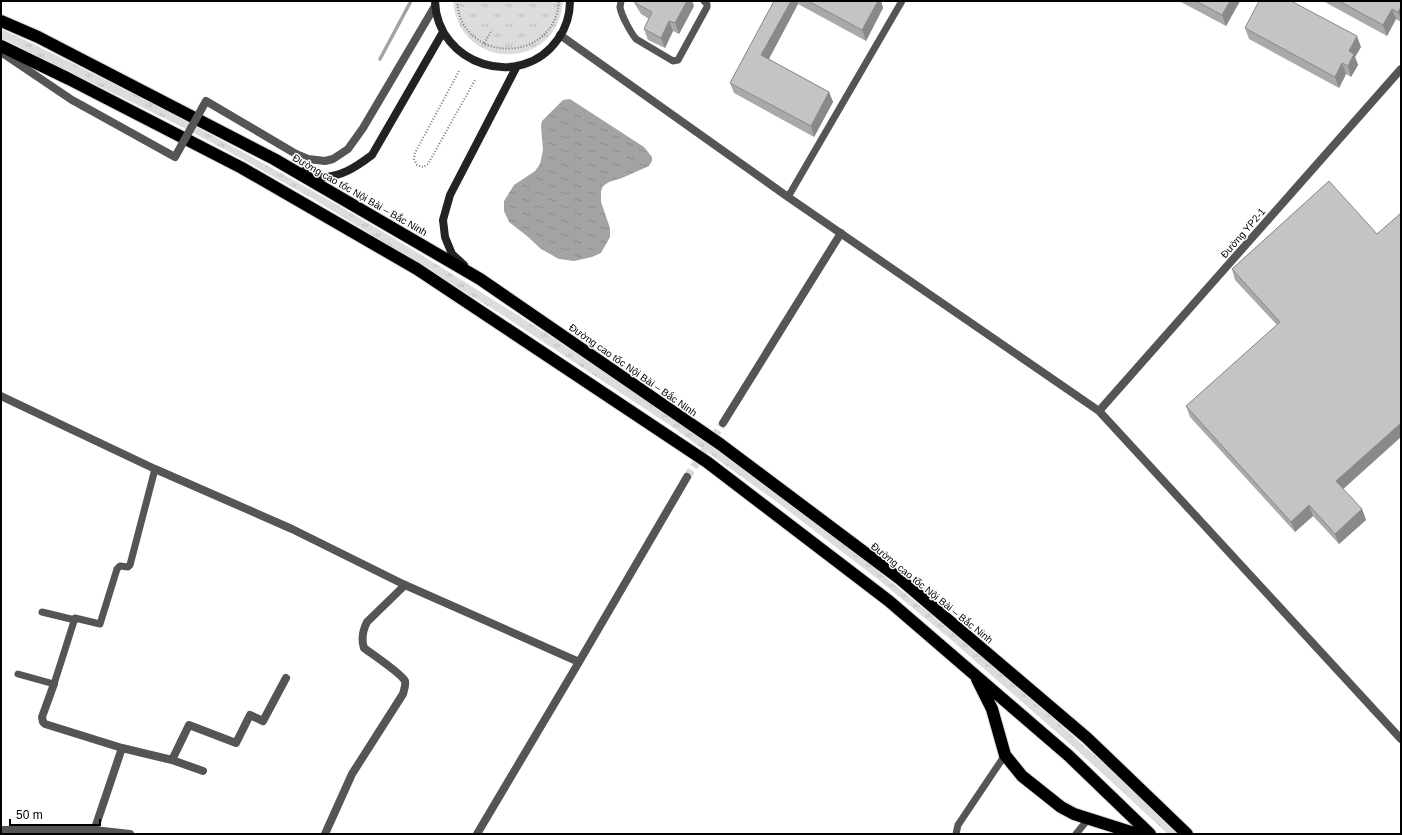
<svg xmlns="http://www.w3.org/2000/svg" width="1402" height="835" font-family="Arial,sans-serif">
	<defs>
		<pattern id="grass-tufts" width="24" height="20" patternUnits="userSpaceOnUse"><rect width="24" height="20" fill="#dcdcdc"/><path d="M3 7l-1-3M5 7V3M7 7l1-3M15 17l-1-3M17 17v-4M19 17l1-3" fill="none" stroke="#bbb"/></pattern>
		<pattern id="water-ripples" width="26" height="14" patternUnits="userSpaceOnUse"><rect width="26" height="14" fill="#a3a3a3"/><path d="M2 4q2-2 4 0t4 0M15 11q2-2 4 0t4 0" fill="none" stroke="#8b8b8b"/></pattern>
	</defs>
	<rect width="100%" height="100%" fill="#fff"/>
	<path fill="url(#grass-tufts)" d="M453,1H563C558,72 459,72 453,1Z
		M1,29C110,80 216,136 320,195C506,302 683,421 853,551C881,573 909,597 936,619C1020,688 1101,759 1179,834H1168L1077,750L949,638L879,580L777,502L668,424L504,316L315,200L235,155L182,127L1,38Z"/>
	<path fill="url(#water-ripples)" d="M570,99L644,147L652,157V161L649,166L622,178L609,182L603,186L601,191V202L610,228V237L601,253L592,257L574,261L559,259L541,249L527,236L509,222L504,211V201L514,185L535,171L540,164L543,150L541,126L542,121L563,100Z"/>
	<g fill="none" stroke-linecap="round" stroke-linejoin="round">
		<path stroke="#a3a3a3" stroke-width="3.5" d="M380,59L411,1"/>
		<path stroke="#d9d9d9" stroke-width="8" stroke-dasharray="8 4" stroke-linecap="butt" d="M687,477L723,423"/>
		<g stroke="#dbdbdb" stroke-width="14">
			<path id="motorway" d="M1,21L38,37L274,159L480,279L720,444L900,579L1087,738L1187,834
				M1,46L69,79L242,168L417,269L707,462L889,601L1069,756L1150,834
				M977,679L992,709L1005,755L1022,776L1061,807L1074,814L1137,834"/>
		</g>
		<path stroke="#777" stroke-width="2" stroke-dasharray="1 2" stroke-linecap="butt" d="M457,1C461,65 555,64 559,1
			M484,43L492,30
			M459,71L415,153L414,159L417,165L423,167L428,164L475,80"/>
		<path stroke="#555" stroke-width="7" d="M621,1C621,2 620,7 620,7C621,15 631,33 636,39L673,61L678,60L707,7V4L704,1
			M788,197L902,1
			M42,612L75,620
			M18,674L54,684L75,618L100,624L117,569L120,566L128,567L130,565L155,469
			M956,834L958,825L1005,755
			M1076,834L1089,818"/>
		<path stroke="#555" stroke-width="8" d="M54,684L42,717L43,722L45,724L122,748L93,834
			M122,748L172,760L189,725L236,743L250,715L263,721L286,678
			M172,760L203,771
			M325,834L352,774L403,694C404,690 406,685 405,681C402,674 372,654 364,648C361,639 363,630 367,622L405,585"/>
		<path stroke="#555" stroke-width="8" d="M560,35L788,197L1099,411L1401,739
			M1,52L72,100L83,106
			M296,154L308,159L325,161L333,159L348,149L363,128L435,6
			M1,396L155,469L292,529L405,585L579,662
			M1099,411L1401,69
			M723,423L841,233
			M1,830H94L130,834
			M477,834L579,662L687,477"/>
		<path stroke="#222" stroke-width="8" d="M435,1C437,65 521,92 558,39C566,28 570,14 570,1
			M304,171C309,173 314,176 319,177C340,178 356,167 372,155L443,32
			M464,265L452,254L445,237L443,220L450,195L517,66"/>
		<use href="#motorway" stroke="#000" stroke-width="12"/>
		<path stroke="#555" stroke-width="8" d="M83,106L175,157L206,101L296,154"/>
	</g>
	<path fill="#a9a9a9" d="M633,1H687L694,6L679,34L673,31L665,48L648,40L644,29L649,19L641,14Z
		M774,1H881L883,8L866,41L798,4L769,59L829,92L833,102L814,137L734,93L730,83Z
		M1181,1H1240L1226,26L1181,2Z
		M1323,1H1401V22L1396,19L1387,36Z
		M1245,28L1361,47L1355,57L1358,65L1351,77L1346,74L1339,88L1249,39Z
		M1329,181L1343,489L1362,509L1366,520L1339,544L1313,516L1295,532L1190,417L1186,406L1277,325L1235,280L1232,269Z"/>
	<path fill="#898989" d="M687,1H692L694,6L679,34L675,23Z
		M791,1H797L798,4L765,66L761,55Z
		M878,1H881L883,8L866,41L862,30Z
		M1230,1H1240L1226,26L1222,15Z
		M1401,7V19L1398,12Z
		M1392,9L1396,19L1387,36L1383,25Z
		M669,21L673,31L665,48L661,38Z
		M1357,36L1361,47L1355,57L1358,65L1351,77L1348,66L1349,51Z
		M1342,63L1346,74L1339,88L1335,77Z
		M829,92L833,102L814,137L811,126Z
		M1401,423V437L1340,492L1336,481Z
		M1309,505L1313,516L1295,532L1291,522Z
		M1362,509L1366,520L1339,544L1335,534Z"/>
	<path fill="#c4c4c4" stroke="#898989" d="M635,1H687L675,23L669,21L661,38L644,29L652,12L637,4Z
		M774,1H791L761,55L829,92L811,126L730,83Z
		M808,1H878L862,30Z
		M1196,1H1230L1222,15Z
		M1259,1H1291L1357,36L1349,51L1354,54L1348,66L1342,63L1335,77L1245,28Z
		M1339,1H1401V7L1398,12L1392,9L1383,25Z
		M1329,181L1377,234L1401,213V423L1336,481L1362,509L1335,534L1309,505L1291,522L1186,406L1280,322L1232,269Z"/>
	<g text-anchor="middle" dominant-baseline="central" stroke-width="3" stroke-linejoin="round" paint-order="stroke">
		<g font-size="10" fill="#000" stroke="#fff">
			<text transform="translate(360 195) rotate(30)">Đường cao tốc Nội Bài – Bắc Ninh</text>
			<text transform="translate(1243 233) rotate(-49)">Đường YP2-1</text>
			<text transform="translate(633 370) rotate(35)">Đường cao tốc Nội Bài – Bắc Ninh</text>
			<text transform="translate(932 593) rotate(39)">Đường cao tốc Nội Bài – Bắc Ninh</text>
		</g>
	</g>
	<rect width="1402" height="835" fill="none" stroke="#000000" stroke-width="4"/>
	<path d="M10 819v6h90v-6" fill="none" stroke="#000000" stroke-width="2"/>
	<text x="16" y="819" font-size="12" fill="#000000" stroke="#ffffff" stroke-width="3" paint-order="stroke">50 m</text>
</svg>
